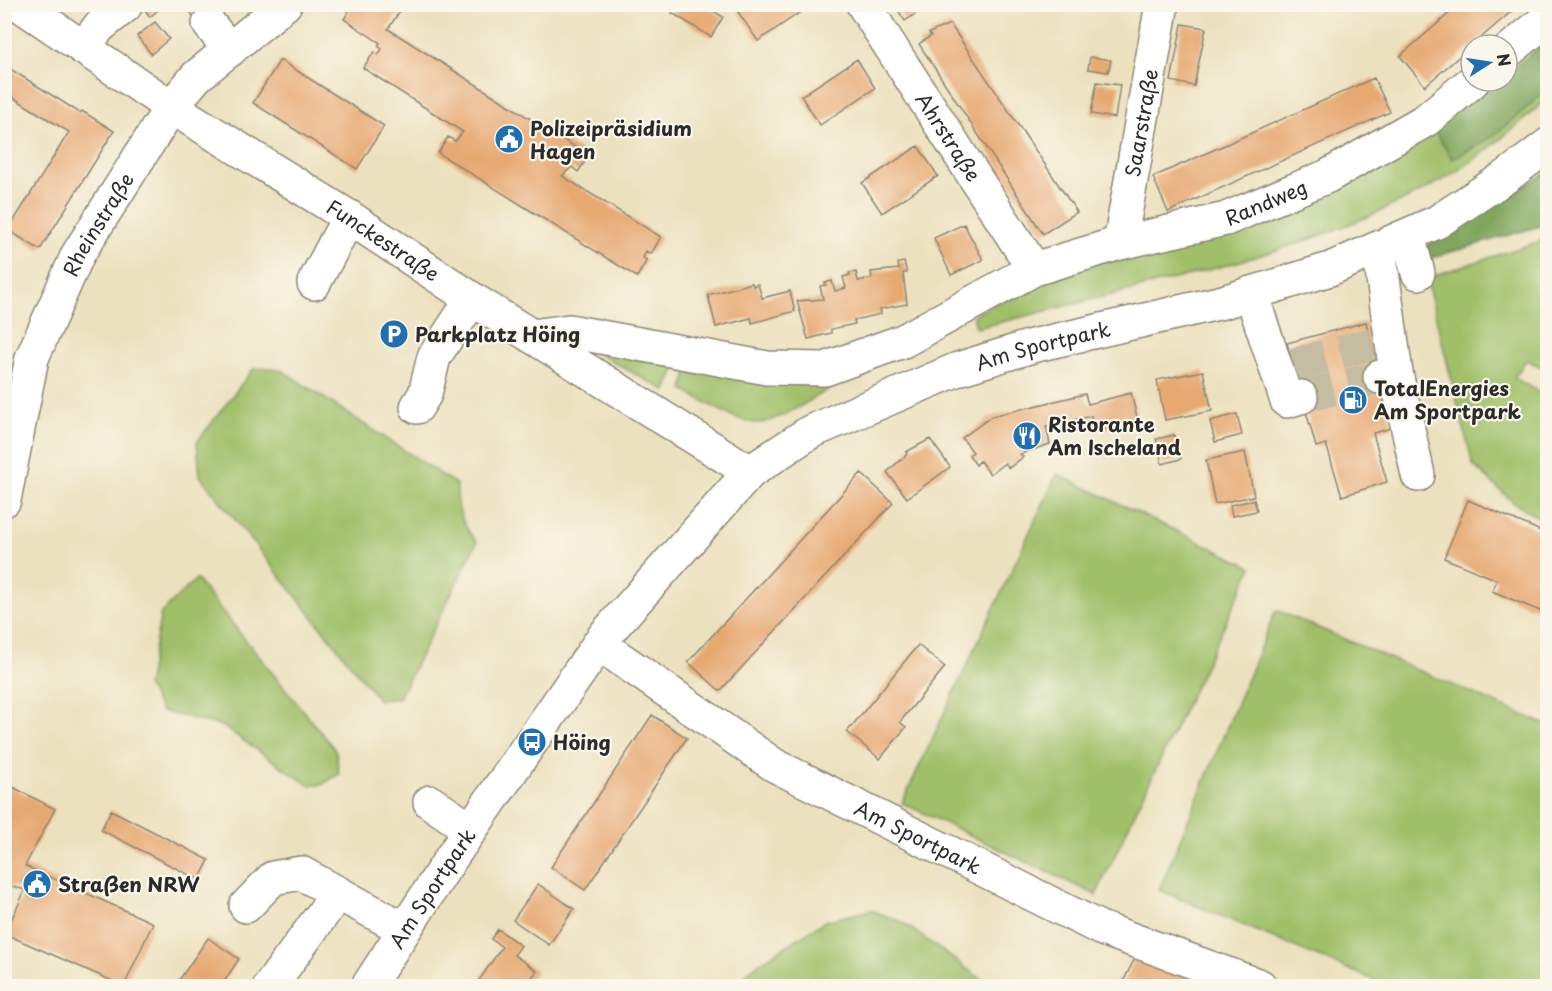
<svg xmlns="http://www.w3.org/2000/svg" width="1552" height="991" font-family="'Playpen Sans',sans-serif">
	<rect width="100%" height="100%" fill="#fbf7ec"/>
	<filter id="ink" filterUnits="userSpaceOnUse"><feTurbulence type="fractalNoise" baseFrequency=".0167" numOctaves="2"/><feDisplacementMap in="SourceGraphic" scale="12" xChannelSelector="R" yChannelSelector="G"/><feConvolveMatrix kernelMatrix="1 2 1 2 8 2 1 2 1" color-interpolation-filters="sRGB"/></filter>
	<filter id="wash" filterUnits="userSpaceOnUse"><feTurbulence type="fractalNoise" baseFrequency=".008" numOctaves="4" result="noise"/><feDisplacementMap in="SourceGraphic" scale="24" xChannelSelector="R" yChannelSelector="G"/><feGaussianBlur stdDeviation="1.35" result="paint"/><feColorMatrix in="noise" values="0 0 0 0 0 0 0 0 0 0 0 0 0 0 0 0 0 1.4 0 .05"/><feComposite in="paint" operator="in"/></filter>
	<g filter="url(#wash)">
		<rect width="100%" height="100%" fill="#ece1be"/>
		<path fill="#9fbf67" stroke="#657549" stroke-width="1.5" d="M1547,90V99C1513,129 1479,160 1439,182C1306,256 1152,283 1006,321L976,328L973,315L1042,281L1433,128L1452,159L1492,137Z
			M1547,239V360L1544,368L1526,360L1514,378L1547,396V504L1541,519L1515,504L1473,465L1426,278Z
			M593,351L676,366L666,391Z
			M688,367L847,375L848,378C827,389 776,425 756,423C735,422 703,400 683,390Z
			M270,368L283,371L457,485C456,506 462,526 477,542L399,698L379,700L200,476L197,442L253,369Z
			M1057,474L1252,567L1096,895L902,803Z
			M196,579L336,751L339,774L323,784L310,786L222,726L161,711L147,686L161,613Z
			M1276,610L1547,725V986H1388L1159,890Z
			M871,910L902,922L991,986H735L752,968L825,921Z"/>
		<path fill="#7fa65c" stroke="#556844" stroke-width="1.5" d="M1547,41V90L1492,137L1452,159L1433,128L1495,81H1507V72Z
			M1547,172V224L1427,259V245Z"/>
		<g id="blocks">
			<path fill="#e7a972" d="M141,4H165L150,17Z
				M184,4H209L194,17Z
				M357,4H401L403,6L388,29L589,156L578,172L572,167L562,176L661,237L651,254L646,251L643,258L647,260L637,277L438,153L448,137L455,141L463,132L363,68L374,52L378,55L382,49L378,46L380,43L344,19L352,6L355,8Z
				M677,4H703L723,17L711,37L672,13Z
				M749,4H812L758,41L738,12Z
				M894,4H930L905,21Z
				M1460,4H1520L1425,86L1400,56Z
				M155,22L169,39L151,54L137,36Z
				M950,24L1077,212L1043,234L919,44L931,36L929,33Z
				M1182,24L1206,28L1194,86L1171,81Z
				M1090,57L1111,60L1108,72L1088,69Z
				M857,59L875,88L820,125L801,96Z
				M280,60L384,126L357,169L253,103Z
				M4,65L80,113L82,111L114,131L40,250L8,230L69,132L4,92Z
				M1374,78L1390,112L1168,212L1153,177Z
				M1097,82L1120,85L1115,118L1091,114Z
				M918,146L938,176L882,213L862,183Z
				M964,224L983,260L951,275L934,238Z
				M904,262L907,273H903L907,304L880,309L881,314L854,320L855,324L831,329V333L808,339L797,301L823,299L820,286L826,285L825,283L832,281L835,291L846,288L843,277L850,275L849,273L856,272L858,281L872,278L871,272L899,269L898,263Z
				M752,283L753,286L758,284L762,298L790,291L795,311L752,323L751,318L716,327L708,295Z
				M1366,322L1392,428L1373,433L1387,482L1342,496L1326,444L1316,447L1287,343Z
				M1203,371L1212,411L1165,420L1157,380Z
				M1131,393L1138,421L1095,432L1091,416L1046,427L1050,444L1020,454L1023,457L1009,468L1005,463L990,474L980,461L976,465L969,455L973,452L962,438L992,416L1085,394L1088,404Z
				M1237,414L1242,435L1215,442L1210,421Z
				M1174,435L1181,459L1162,464L1156,439Z
				M930,439L950,467L907,498L887,472L907,454L906,452Z
				M1245,452L1254,496L1215,504L1206,460Z
				M861,473L893,503L720,691L688,662Z
				M1254,500L1257,511L1232,516L1230,505Z
				M1468,500L1548,534V593L1540,611L1492,591L1497,580L1444,558Z
				M918,645L945,667L900,722L906,727L880,759L847,732Z
				M652,715L687,738L585,890L551,867Z
				M7,784L55,809L25,866L153,923L124,986L5,934L25,890L4,884V789Z
				M111,810L209,860L199,880L101,830Z
				M538,884L574,909L549,945L513,920Z
				M498,929L521,946L514,955L537,971L525,986H475L502,947L491,939Z
				M208,938L239,959L221,986H175Z
				M1138,952L1207,986H1121Z"/>
		</g>
	</g>
	<g filter="url(#ink)">
		<use href="#blocks" fill-opacity="0" stroke="#8c8674" stroke-width="1.5"/>
		<g fill="none" stroke-linecap="round" stroke-linejoin="round">
			<path stroke="#c5bda1" stroke-width="33" stroke-dasharray="33 16" stroke-linecap="butt" d="M1293,365L1372,344
				M1301,397L1380,377"/>
			<g stroke="#8c8674" stroke-width="36">
				<g id="minor">
					<path id="s1" d="M19,4L171,107L349,217L472,299L750,472"/>
					<path id="s2" d="M863,4L1034,269"/>
					<path d="M209,24L230,50"/>
					<path d="M83,48L99,27L125,6"/>
					<path d="M1507,52L1548,18"/>
					<path d="M1408,236L1418,273"/>
					<path id="s3" d="M1120,243L1162,4"/>
					<path d="M1379,249L1396,373L1380,377"/>
					<path d="M314,283L349,217"/>
					<path d="M1251,293L1287,401L1301,397"/>
					<path id="s4" d="M532,336L569,331L767,368L825,369L903,341L1034,269L1120,243L1226,219L1328,176L1426,120L1473,81"/>
					<path d="M1396,373L1418,475"/>
					<path d="M417,407L425,394L434,357L472,299"/>
					<path id="s5" d="M4,500L32,358L78,254L171,107L196,77L285,4"/>
					<path id="s6" d="M599,644L774,765L1100,928L1260,986"/>
					<path d="M430,802L471,830"/>
					<path d="M246,906L273,878L301,873L404,929"/>
					<path d="M270,986L338,893"/>
				</g>
			</g>
			<g stroke="#8c8674" stroke-width="36">
				<g id="major">
					<path id="s7" d="M368,986L451,858L605,635L750,472L810,432L958,369L1032,346L1223,302L1330,269L1437,222L1507,176L1548,145"/>
				</g>
			</g>
			<use href="#minor" stroke="#fff" stroke-width="33"/>
			<use href="#major" stroke="#fff" stroke-width="33"/>
		</g>
	</g>
	<defs>
		<g id="civic-disc" transform="scale(1.5)"><circle r="9.5" fill="#1f6fb2" stroke="#fbf7ec"/><path d="M-.6-6.5H3V-4.5H.6V-3L4-1V1h2V6H-6V1h2V-1L-.6-3ZM-1.2 2.5V6h2.4V2.5Z" fill="#fff"/></g>
		<g id="parking-disc" transform="scale(1.5)"><circle r="9.5" fill="#1f6fb2" stroke="#fbf7ec"/><path d="M-3.5-5.5H1a3.5 3.5 0 0 1 0 7H-1V5.5H-3.5ZM-1-3.4V-.6H.8a1.4 1.4 0 0 0 0-2.8Z" fill="#fff"/></g>
		<g id="fuel-disc" transform="scale(1.5)"><circle r="9.5" fill="#1f6fb2" stroke="#fbf7ec"/><path d="M-5.5-6h7V0h2V4h1.3V-2.5L3-4.5l.8-.8L6-3V5H2.5V1h-1V6h-7ZM-4.2-4.7v3.2H.2V-4.7Z" fill="#fff"/></g>
		<g id="restaurant-disc" transform="scale(1.5)"><circle r="9.5" fill="#1f6fb2" stroke="#fbf7ec"/><path d="M-5-6h1v4h1v-4h1v4h1v-4h1v5L-1.5 .5V6h-2V.5L-5-1ZM5-6V6H3V1.5H1.5Q1.5-4 5-6Z" fill="#fff"/></g>
		<g id="bus-disc" transform="scale(1.5)"><circle r="9.5" fill="#1f6fb2" stroke="#fbf7ec"/><path d="M-5-6H5V4H4V6H2V4H-2V6H-4V4H-5ZM-3.5-4V0h7V-4ZM-3.5 1.2v1.5H-2V1.2ZM2 1.2v1.5H3.5V1.2Z" fill="#fff"/></g>
	</defs>
	<g fill-rule="evenodd">
		<use href="#civic-disc" x="509" y="139"/>
		<use href="#parking-disc" x="394" y="334"/>
		<use href="#fuel-disc" x="1353" y="400"/>
		<use href="#restaurant-disc" x="1027" y="436"/>
		<use href="#bus-disc" x="532" y="742"/>
		<use href="#civic-disc" x="37" y="884"/>
	</g>
	<g text-anchor="middle" dominant-baseline="central" stroke-width="4.5" stroke-linejoin="round" paint-order="stroke">
		<g font-size="20" fill="#2b2b2b" stroke="#fbf7ec">
			<text stroke="none"><textPath href="#s3" startOffset="122">Saarstraße</textPath></text>
			<text stroke="none"><textPath href="#s2" startOffset="158">Ahrstraße</textPath></text>
			<text stroke="none"><textPath href="#s4" startOffset="771">Randweg</textPath></text>
			<text stroke="none"><textPath href="#s5" startOffset="294">Rheinstraße</textPath></text>
			<text stroke="none"><textPath href="#s1" startOffset="434">Funckestraße</textPath></text>
			<text stroke="none"><textPath href="#s7" startOffset="963">Am Sportpark</textPath></text>
			<text stroke="none"><textPath href="#s6" startOffset="374">Am Sportpark</textPath></text>
			<text stroke="none"><textPath href="#s7" startOffset="117">Am Sportpark</textPath></text>
		</g>
		<g font-size="20" font-weight="bold" fill="#2b2b2b" stroke="#fbf7ec" text-anchor="start">
			<text x="530" y="128">Polizeipräsidium<tspan x="530" dy="23">Hagen</tspan></text>
			<text x="415" y="334">Parkplatz Höing</text>
			<text x="1374" y="388">TotalEnergies<tspan x="1374" dy="23">Am Sportpark</tspan></text>
			<text x="1048" y="424">Ristorante<tspan x="1048" dy="23">Am Ischeland</tspan></text>
			<text x="553" y="742">Höing</text>
			<text x="58" y="884">Straßen NRW</text>
		</g>
	</g>
	<rect width="1552" height="991" fill="none" stroke="#fbf7ec" stroke-width="24"/>
	<g transform="translate(1489 63) rotate(78)"><circle r="28" fill="#fbf7ec" stroke="#a8a59f" stroke-width="1.5"/>
	<path d="M0-4.5L10 22L0 15L-10 22Z" fill="#1f6fb2"/>
	<text y="-9" font-size="16" font-weight="bold" text-anchor="middle" fill="#2b2b2b">N</text>
	</g>
</svg>
